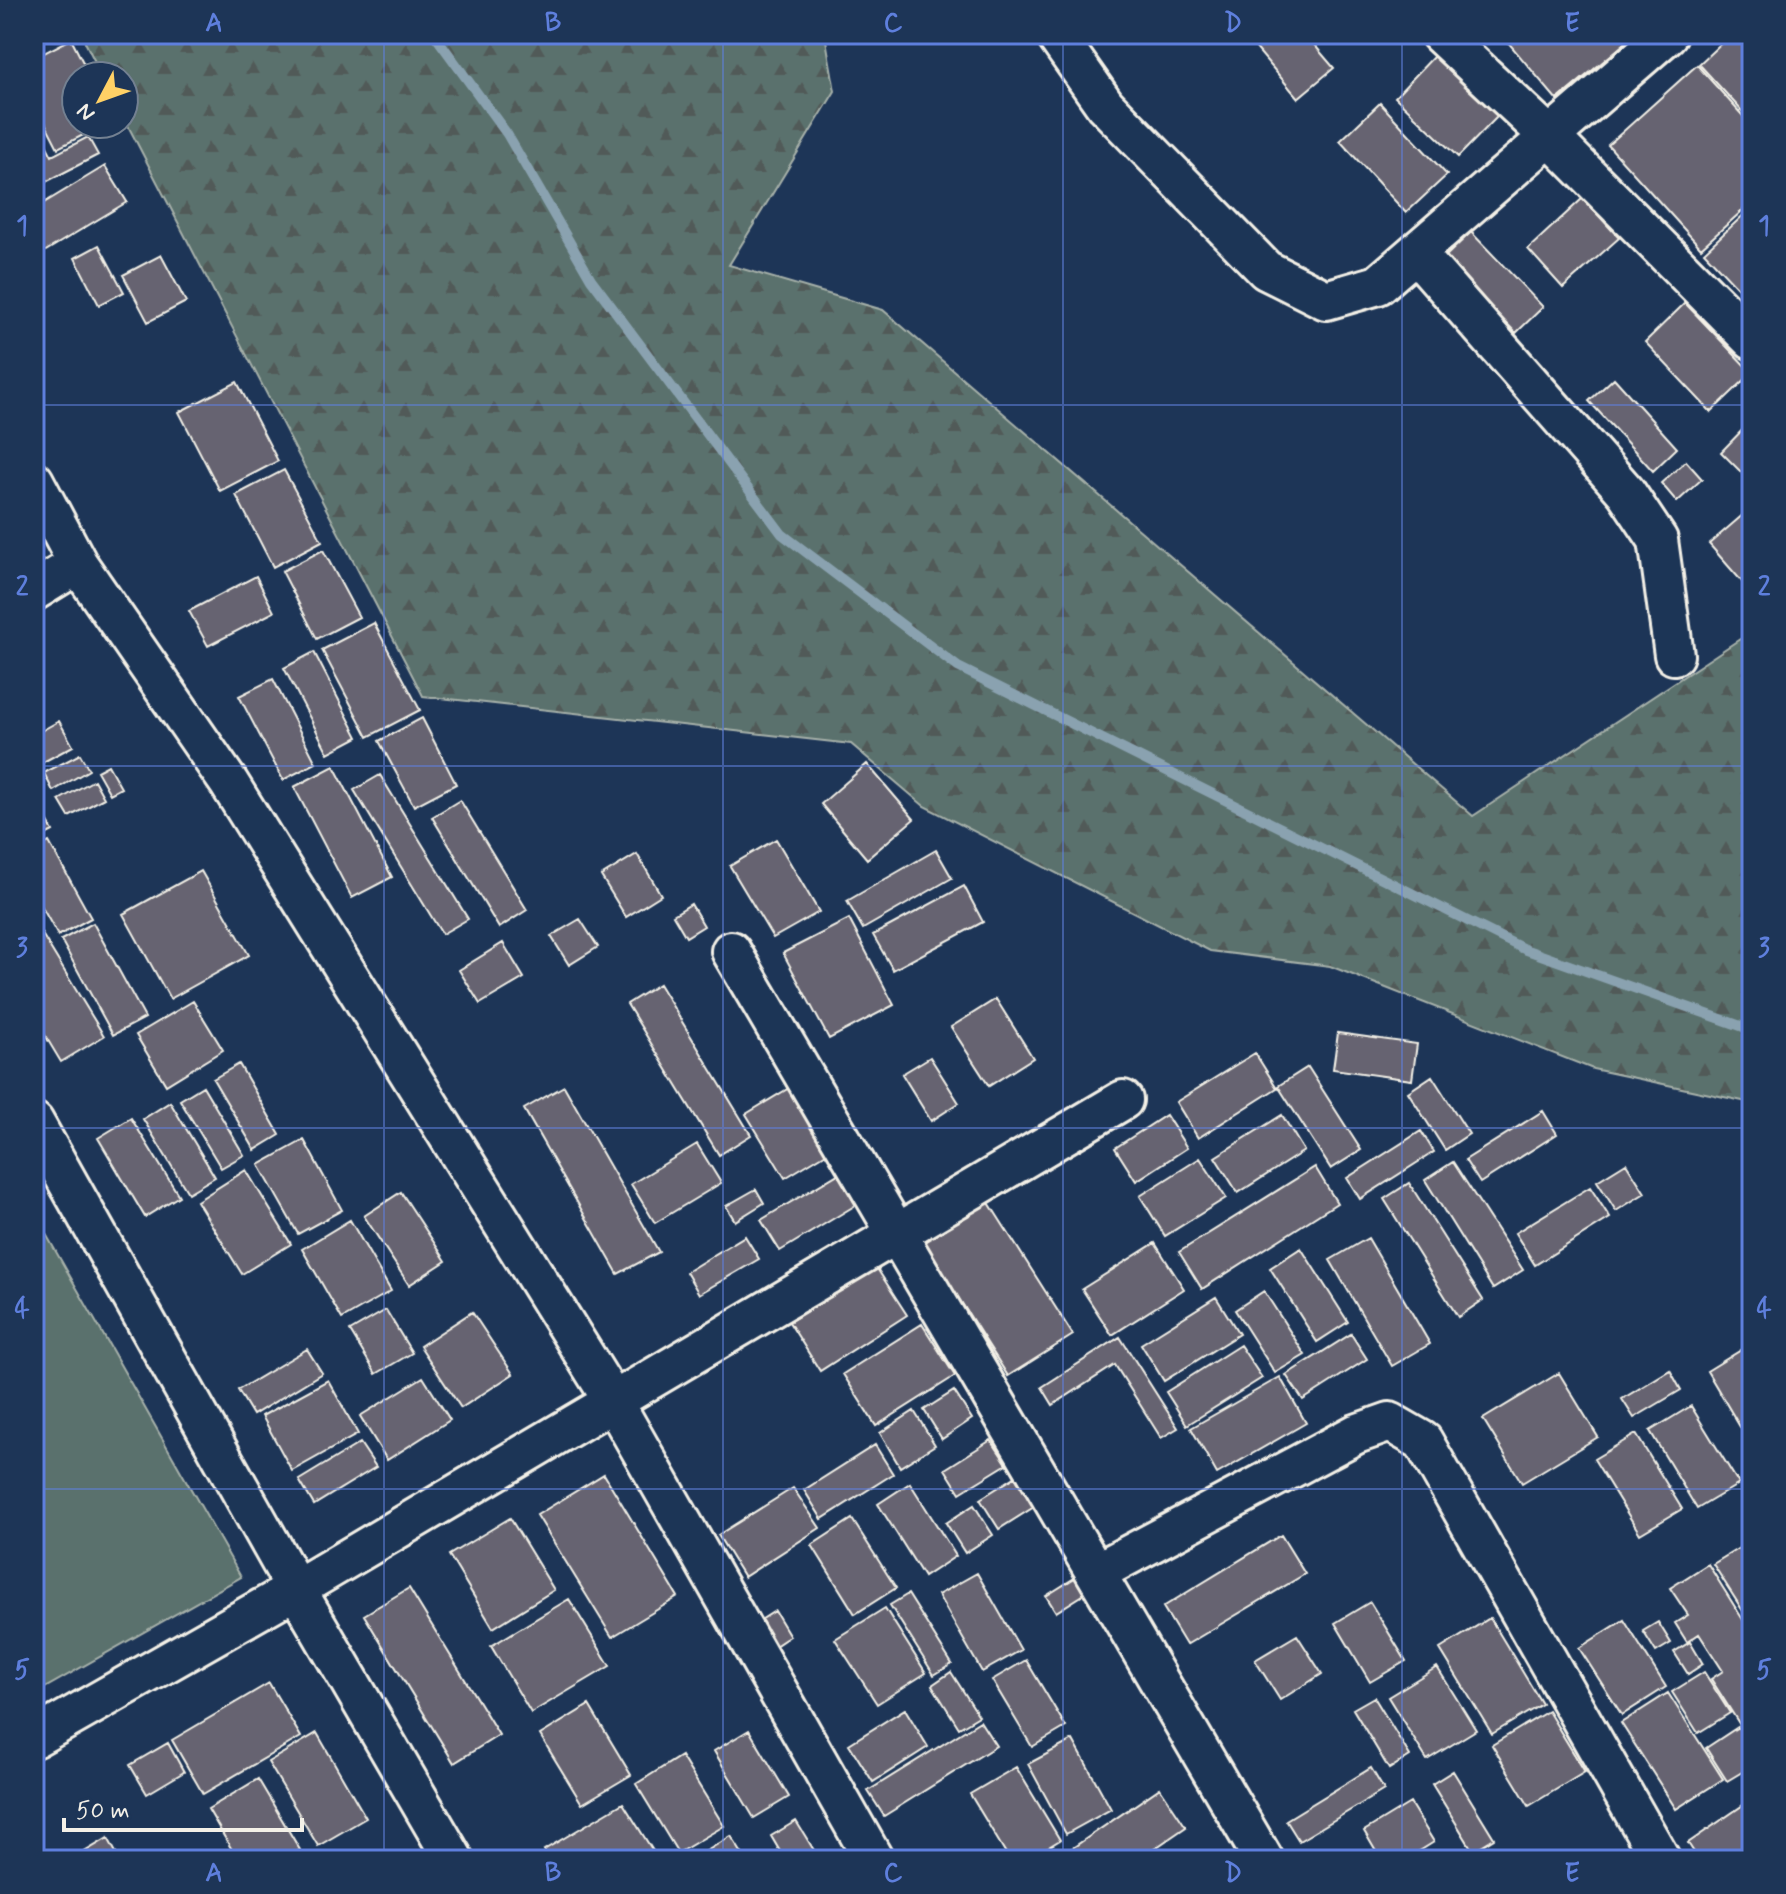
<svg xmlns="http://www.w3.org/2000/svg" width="1786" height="1894" font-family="Mynerve,sans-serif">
	<defs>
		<pattern id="forest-firs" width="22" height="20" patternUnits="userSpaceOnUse" patternTransform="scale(2)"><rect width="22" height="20" fill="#5a716d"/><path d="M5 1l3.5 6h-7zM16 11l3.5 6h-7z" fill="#515a58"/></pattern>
	</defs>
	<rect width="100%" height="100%" fill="#1d3557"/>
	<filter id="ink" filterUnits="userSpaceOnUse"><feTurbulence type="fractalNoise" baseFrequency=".0125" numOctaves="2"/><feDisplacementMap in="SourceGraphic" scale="16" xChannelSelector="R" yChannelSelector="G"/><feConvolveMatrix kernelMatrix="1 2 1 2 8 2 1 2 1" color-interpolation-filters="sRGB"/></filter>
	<g filter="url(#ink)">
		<path fill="url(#forest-firs)" stroke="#a7b1aa" stroke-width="2" d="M81,34H825L835,91L729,265L883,310L1473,816L1740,639L1752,651V1103L1593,1069L1330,966L1210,951L924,806L851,744L423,696L124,118V76H102Z"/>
		<path fill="#5a716d" stroke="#a7b1aa" stroke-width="2" d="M34,1213L241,1577L34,1694Z"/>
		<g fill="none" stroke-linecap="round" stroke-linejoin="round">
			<path stroke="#8aa2b0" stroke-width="10" d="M434,34L507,134L591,279L782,534L958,667L1524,949L1752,1030"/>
		</g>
		<path fill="#666471" stroke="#f4f1e8" stroke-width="2" d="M1244,34H1305L1334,68L1298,98Z
			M1501,34H1636L1557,100Z
			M1731,34H1752V122L1699,64Z
			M71,39L90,76H76V124H105L58,148L34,101V58Z
			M1436,54L1499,115L1458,157L1395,97Z
			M1697,65L1752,126V202L1701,248L1608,145Z
			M1380,103L1447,175L1406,213L1340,141Z
			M34,121L52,156L88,137L98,155L34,188Z
			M105,166L127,202L34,258V209Z
			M1583,198L1619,238L1563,288L1528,249Z
			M1752,207V303L1704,252Z
			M1471,232L1543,307L1516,333L1444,258Z
			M99,245L124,292L99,305L75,258Z
			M161,255L186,302L148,322L123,275Z
			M1685,303L1752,373L1711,412L1645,342Z
			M1614,378L1677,448L1653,471L1589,401Z
			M237,382L278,461L220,491L179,412Z
			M1752,420V482H1751L1721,452Z
			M1686,461L1702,479L1677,502L1661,483Z
			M284,470L322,541L273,567L236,495Z
			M1752,507V593L1709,544Z
			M323,550L359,617L317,639L282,571Z
			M256,576L274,612L208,646L189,611Z
			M374,623L420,710L368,737L322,650Z
			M314,652L358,737L328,753L284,668Z
			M273,679L316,763L283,780L239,696Z
			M422,718L456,784L414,806L379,741Z
			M59,721L73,746L34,767V735Z
			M80,754L89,770L53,791L44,773Z
			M867,764L914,819L867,859L821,804Z
			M108,765L121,788L110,794L97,771Z
			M334,766L392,877L352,898L294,787Z
			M380,775L468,919L442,934L354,790Z
			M94,780L104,798L69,817L59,800Z
			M34,797L53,831L34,841Z
			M460,800L527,910L499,928L432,817Z
			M776,839L819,912L773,938L730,866Z
			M49,842L91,918L58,936L34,893V850Z
			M936,850L952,878L863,929L847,901Z
			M637,854L661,895L626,917L601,876Z
			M201,871L249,955L170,999L123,914Z
			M964,886L983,922L893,970L873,935Z
			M691,904L704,926L686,937L673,915Z
			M580,919L598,947L569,965L551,936Z
			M849,919L894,1005L829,1039L783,953Z
			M34,921L104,1036L61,1062L34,1017Z
			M93,923L145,1018L113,1035L61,940Z
			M503,943L524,978L480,1004L459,970Z
			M659,984L751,1135L719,1155L627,1004Z
			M996,999L1033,1058L989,1086L951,1027Z
			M193,1001L223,1050L166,1085L136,1035Z
			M1338,1033L1417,1044L1412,1080L1333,1069Z
			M1255,1053L1277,1088L1198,1138L1176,1102Z
			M930,1057L959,1103L931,1121L902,1074Z
			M239,1064L280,1135L255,1150L213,1079Z
			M1308,1067L1361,1150L1331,1169L1278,1086Z
			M1432,1076L1469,1134L1445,1150L1408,1092Z
			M794,1085L833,1149L785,1178L746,1114Z
			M203,1086L244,1155L221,1168L180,1100Z
			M564,1086L659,1252L618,1274L524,1109Z
			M170,1102L215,1177L188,1193L143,1119Z
			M1543,1111L1557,1134L1480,1183L1465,1160Z
			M1166,1115L1187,1148L1136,1181L1115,1148Z
			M1282,1115L1304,1151L1238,1193L1215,1157Z
			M131,1118L179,1196L145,1217L98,1138Z
			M1421,1131L1434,1152L1360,1199L1347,1178Z
			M304,1140L342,1210L298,1234L259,1165Z
			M697,1144L721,1183L655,1223L631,1184Z
			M1200,1158L1226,1198L1165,1236L1140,1196Z
			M1453,1162L1523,1270L1493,1289L1425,1180Z
			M1626,1163L1645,1193L1616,1211L1597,1181Z
			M1315,1167L1337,1203L1202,1289L1179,1252Z
			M246,1170L291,1244L242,1274L197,1201Z
			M838,1174L856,1205L780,1251L761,1220Z
			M1409,1183L1483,1300L1458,1317L1384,1199Z
			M1590,1187L1610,1218L1535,1265L1515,1233Z
			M756,1189L764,1203L735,1221L726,1206Z
			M401,1192L446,1261L409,1285L364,1216Z
			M986,1198L1073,1335L1008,1376L921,1239Z
			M350,1220L391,1291L342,1319L302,1249Z
			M745,1236L759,1259L699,1294L686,1272Z
			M1368,1238L1430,1344L1392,1366L1330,1260Z
			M1155,1243L1184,1289L1112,1335L1082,1289Z
			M1301,1248L1348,1322L1317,1342L1270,1268Z
			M876,1267L907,1315L820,1371L789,1322Z
			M1264,1291L1305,1355L1275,1373L1235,1310Z
			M1216,1297L1239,1334L1164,1381L1141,1344Z
			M386,1310L412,1353L376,1374L350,1331Z
			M472,1312L513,1374L461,1408L420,1346Z
			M922,1324L955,1376L876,1426L843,1374Z
			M1351,1334L1367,1359L1303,1400L1286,1375Z
			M1120,1337L1178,1428L1161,1438L1115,1365L1053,1405L1042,1387Z
			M1751,1344L1752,1346V1447L1707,1371Z
			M1240,1345L1262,1378L1187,1425L1166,1392Z
			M307,1349L322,1373L253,1415L238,1390Z
			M1670,1370L1681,1390L1634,1418L1622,1399Z
			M1559,1373L1598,1437L1522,1483L1483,1419Z
			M423,1377L450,1420L387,1460L360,1416Z
			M1280,1377L1306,1423L1217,1474L1191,1428Z
			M328,1380L358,1434L292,1471L262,1416Z
			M954,1391L972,1419L942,1439L924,1410Z
			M1691,1406L1739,1484L1697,1509L1650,1431Z
			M914,1411L935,1445L900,1467L880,1433Z
			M1636,1434L1682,1509L1640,1534L1594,1459Z
			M991,1440L1007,1464L960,1493L945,1469Z
			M360,1443L376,1467L314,1505L299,1480Z
			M875,1445L893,1474L822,1519L804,1490Z
			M604,1474L678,1597L612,1637L537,1515Z
			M1015,1477L1034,1507L999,1529L980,1499Z
			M910,1483L956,1556L924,1577L878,1504Z
			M793,1488L820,1528L744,1577L718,1535Z
			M974,1505L993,1535L965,1553L946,1523Z
			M510,1518L554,1590L493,1628L449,1555Z
			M852,1519L896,1588L855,1614L812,1545Z
			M1281,1535L1305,1574L1186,1645L1163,1607Z
			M1744,1545L1752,1557V1625L1713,1564Z
			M1708,1564L1752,1634V1744L1711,1679L1723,1671L1699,1634L1687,1642L1675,1623L1688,1615L1670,1588Z
			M977,1573L1021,1650L982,1672L938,1595Z
			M1081,1574L1091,1590L1056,1612L1046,1596Z
			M409,1588L499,1735L454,1763L364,1615Z
			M908,1594L952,1664L934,1675L890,1605Z
			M569,1599L610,1666L531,1713L491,1646Z
			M1370,1602L1406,1661L1370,1682L1335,1623Z
			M885,1608L926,1673L877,1704L835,1639Z
			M775,1611L790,1636L772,1648L756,1623Z
			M1490,1618L1542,1704L1492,1734L1440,1649Z
			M1624,1620L1666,1687L1622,1715L1579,1648Z
			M1658,1622L1671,1643L1656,1652L1643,1631Z
			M1297,1635L1322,1674L1280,1700L1255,1660Z
			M1690,1642L1703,1664L1688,1674L1674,1652Z
			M1026,1660L1066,1727L1032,1747L992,1680Z
			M1437,1667L1476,1730L1427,1760L1388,1697Z
			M951,1672L979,1716L959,1728L932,1685Z
			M1704,1672L1730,1713L1698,1733L1672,1692Z
			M269,1683L301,1737L203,1794L172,1740Z
			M1668,1693L1723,1779L1676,1809L1621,1723Z
			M1374,1697L1410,1756L1389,1769L1353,1709Z
			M589,1705L631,1775L582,1804L540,1735Z
			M905,1709L928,1747L873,1782L849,1744Z
			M1548,1711L1585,1772L1529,1806L1492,1745Z
			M980,1721L996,1746L884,1816L868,1791Z
			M1738,1727L1752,1749V1766L1727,1781L1706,1748Z
			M749,1730L789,1797L754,1818L714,1751Z
			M317,1733L366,1818L318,1846L268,1762Z
			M1073,1740L1111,1809L1066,1834L1028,1764Z
			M168,1743L184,1772L147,1794L130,1765Z
			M681,1756L724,1826L678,1853L636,1784Z
			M1016,1767L1060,1840L1027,1860H1010L970,1794Z
			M1371,1768L1384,1790L1299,1841L1286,1820Z
			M1453,1771L1494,1838L1473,1851L1432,1784Z
			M258,1779L300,1850L283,1860H238L208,1809Z
			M1160,1788L1186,1827L1138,1860H1055Z
			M1752,1799V1860H1699L1688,1843Z
			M623,1803L658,1859L550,1860L544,1850Z
			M1410,1803L1434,1842L1405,1860H1381L1364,1831Z
			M796,1821L820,1860H785L771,1836Z
			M731,1836L746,1860H692Z
			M108,1838L120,1860H71Z"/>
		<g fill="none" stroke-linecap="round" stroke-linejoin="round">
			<g stroke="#f4f1e8" stroke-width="44">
				<path id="minor" d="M1055,34L1105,105L1266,270L1326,300L1378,285L1668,34
					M1440,34L1551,138L1752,340
					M1416,253L1626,492L1658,540L1674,655
					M34,481L78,564L229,783L613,1401L874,1860
					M34,591L78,564
					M731,951C907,1255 1088,1556 1264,1860
					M34,1122L296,1589L454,1860
					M1097,1572L1356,1434L1390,1422L1423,1441L1661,1860
					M34,1738L296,1589L1123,1100"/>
			</g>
			<use href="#minor" stroke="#1d3557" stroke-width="38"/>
		</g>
	</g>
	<path fill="none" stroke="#5e7fdd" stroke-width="2" stroke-opacity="0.55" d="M384,34V1860M723,34V1860M1063,34V1860M1402,34V1860M34,405H1752M34,766H1752M34,1128H1752M34,1489H1752"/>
	<rect width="1786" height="1894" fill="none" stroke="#1d3557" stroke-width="88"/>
	<g transform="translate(100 100) rotate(229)"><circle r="38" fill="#1d3557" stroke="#738091" stroke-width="2"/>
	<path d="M0-6L14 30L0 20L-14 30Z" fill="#ffd166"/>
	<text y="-12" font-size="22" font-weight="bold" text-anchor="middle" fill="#f4f1e8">N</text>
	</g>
	<path d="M64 1818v12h238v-12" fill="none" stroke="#f4f1e8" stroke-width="4"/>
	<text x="76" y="1818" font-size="24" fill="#f4f1e8" stroke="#1d3557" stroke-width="6" paint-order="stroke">50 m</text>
	<rect x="44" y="44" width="1698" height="1806" fill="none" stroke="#5e7fdd" stroke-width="3"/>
	<g font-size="26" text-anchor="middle" font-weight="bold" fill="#5e7fdd">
		<text x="214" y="31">A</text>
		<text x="553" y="31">B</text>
		<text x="893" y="31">C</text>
		<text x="1233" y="31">D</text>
		<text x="1572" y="31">E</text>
		<text x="22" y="234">1</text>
		<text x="1764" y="234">1</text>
		<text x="22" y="595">2</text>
		<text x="1764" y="595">2</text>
		<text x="22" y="956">3</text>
		<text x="1764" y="956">3</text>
		<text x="22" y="1317">4</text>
		<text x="1764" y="1317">4</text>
		<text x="22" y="1678">5</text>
		<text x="1764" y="1678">5</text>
		<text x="214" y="1881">A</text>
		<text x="553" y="1881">B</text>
		<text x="893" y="1881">C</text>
		<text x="1233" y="1881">D</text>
		<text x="1572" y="1881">E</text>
	</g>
</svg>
